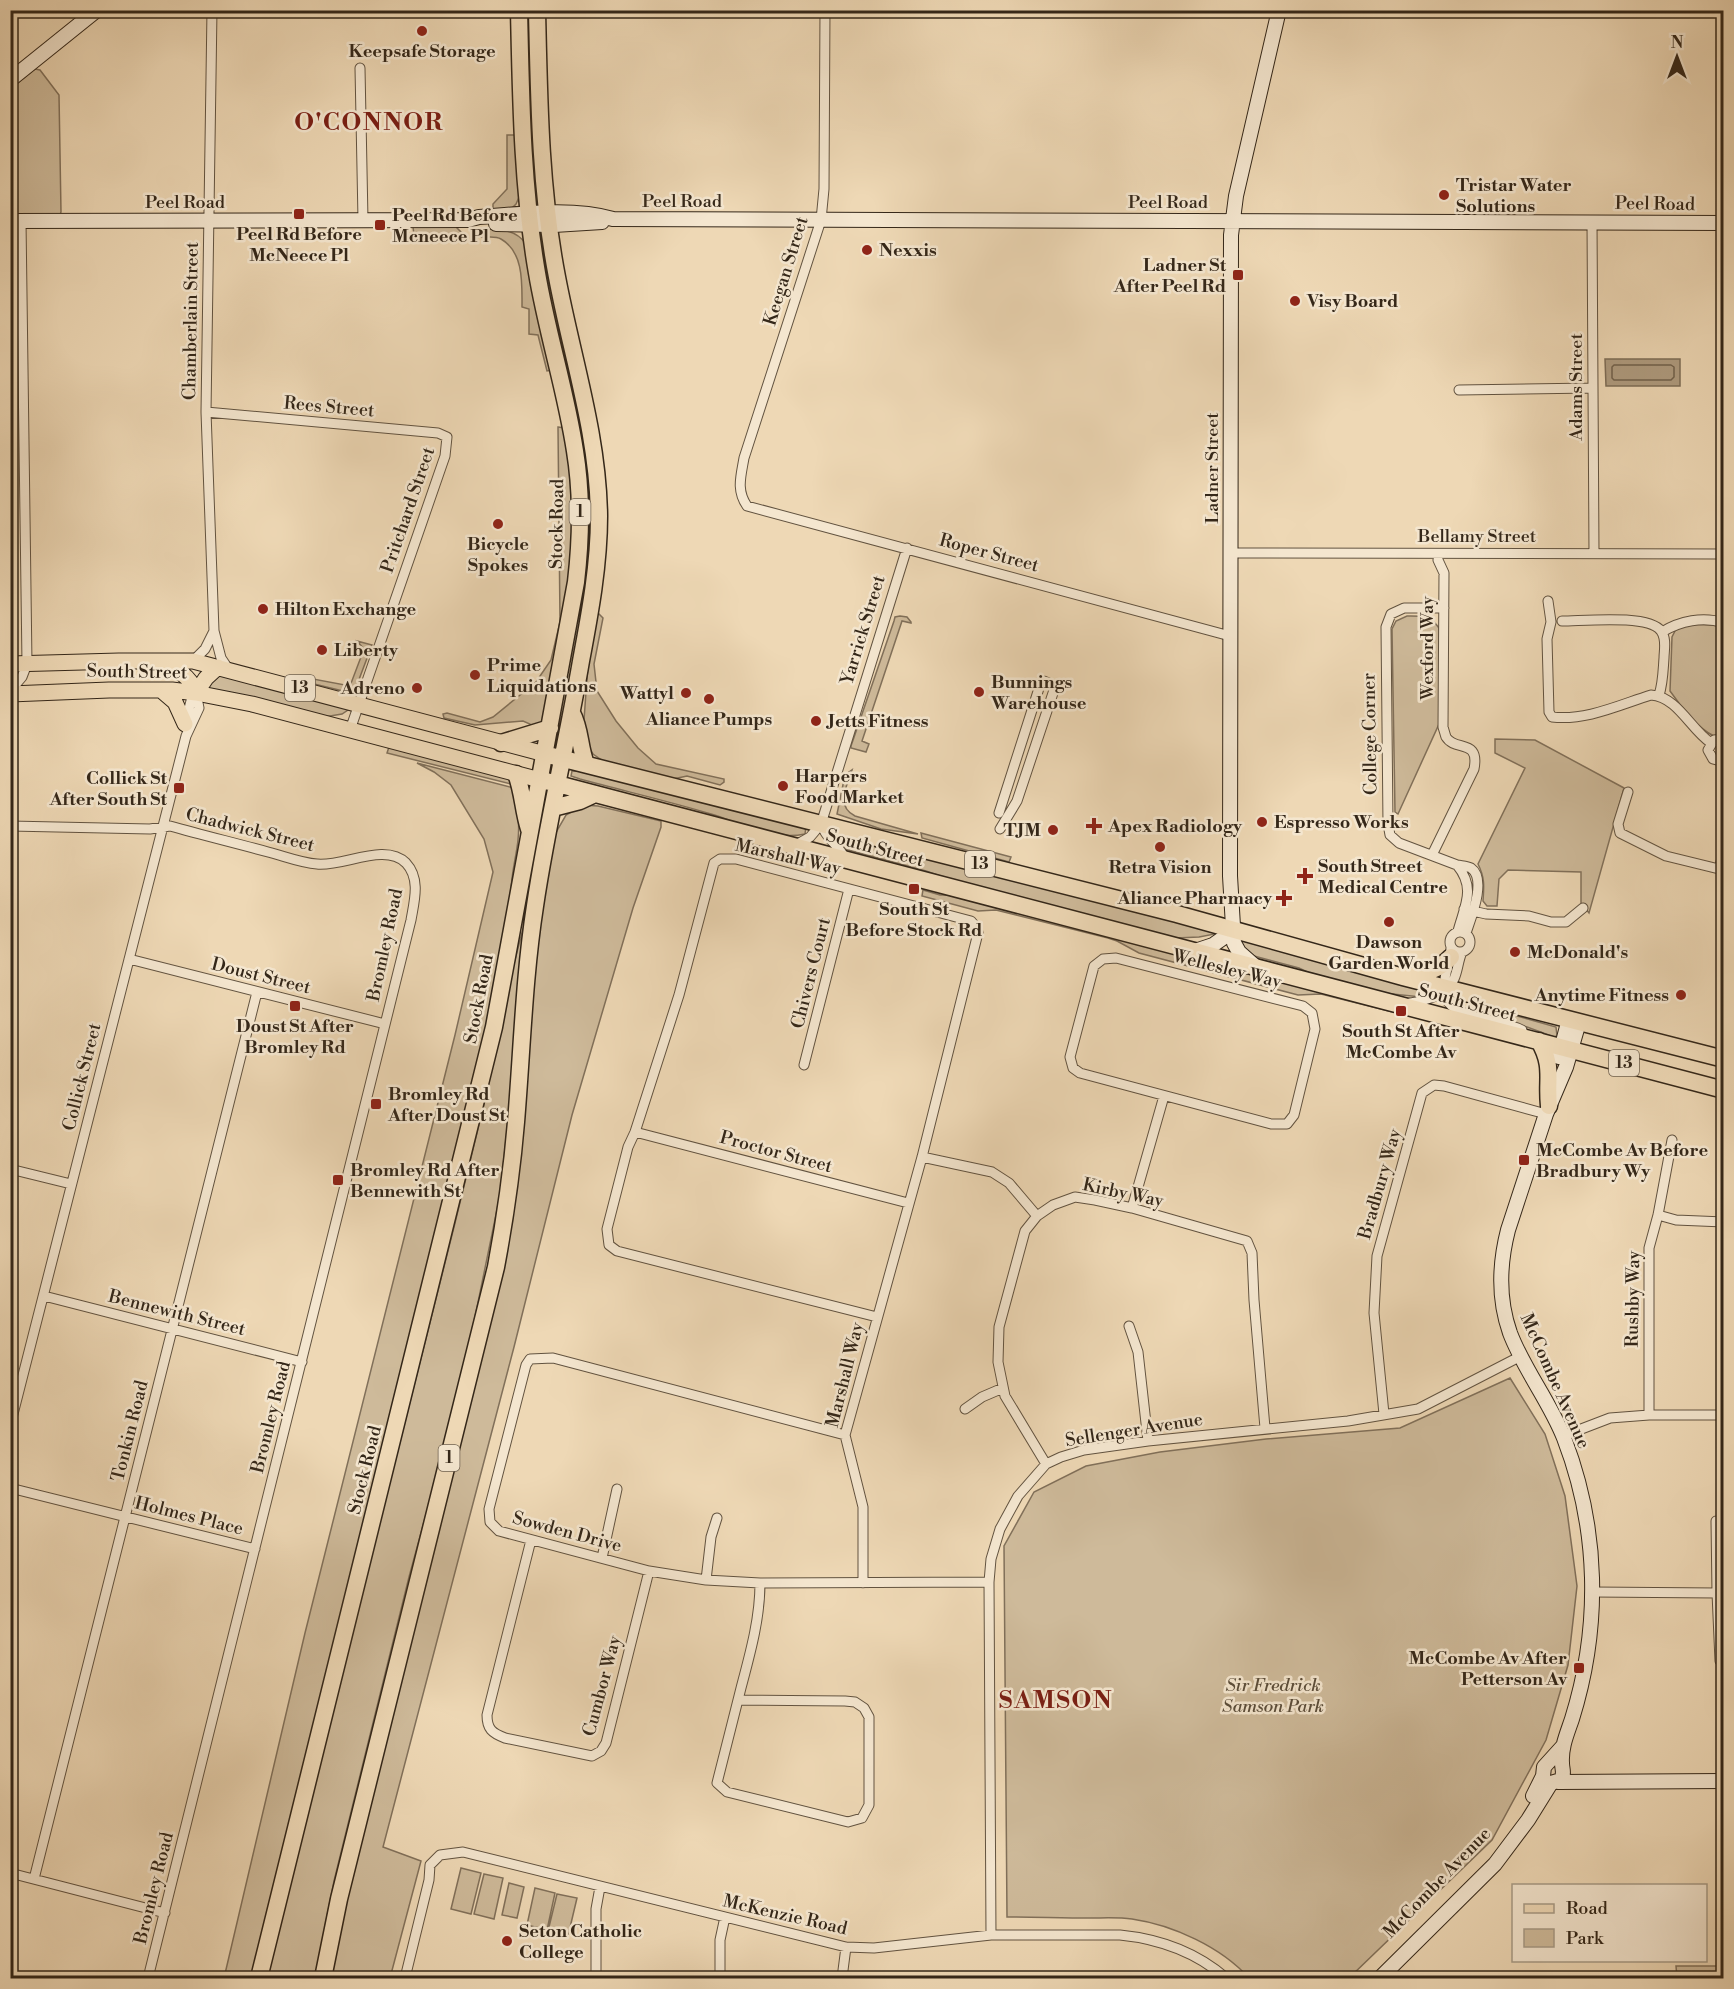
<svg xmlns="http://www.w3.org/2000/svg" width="1734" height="1989" font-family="'Libre Bodoni',serif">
	<rect width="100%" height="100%" fill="#eed8b5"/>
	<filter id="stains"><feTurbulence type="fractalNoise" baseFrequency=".00333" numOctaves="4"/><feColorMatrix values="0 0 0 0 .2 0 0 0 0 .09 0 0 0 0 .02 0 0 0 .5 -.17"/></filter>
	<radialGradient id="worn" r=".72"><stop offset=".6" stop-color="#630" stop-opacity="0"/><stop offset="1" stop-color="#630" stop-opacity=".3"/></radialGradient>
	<path fill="#ceba9a" stroke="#81705a" stroke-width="1.5" d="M35,69L40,70L59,95L61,212L60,215L11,217V88Z
		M507,135H515L520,195L516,204L511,209H493V204L507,189Z
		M420,224L456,227L462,233L458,236L414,235L413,227Z
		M475,229C492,228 515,228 525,243L553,370L547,371L538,335L529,334V309L522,307C522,284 524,252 501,239C493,234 482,240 473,235Z
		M558,427L565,428L574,502L572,562L545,720L535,731L530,724L523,721L475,725L444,718L443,714L447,713L480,722L493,717L536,682L551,660L560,622Z
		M597,612L603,618L594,664L597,691L616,721L638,748L656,764L724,779V782L720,785L687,776L673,779L606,763L593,754L588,746L584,720L589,650Z
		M900,616L907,617L911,622V623L902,621L862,741L869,744L866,752L851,748V746L894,621L895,617Z
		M1407,616C1422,616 1430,615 1439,628V724L1398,814L1395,812L1392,629L1396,621Z
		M1685,624L1717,625L1723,628L1724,728L1720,733L1714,736C1699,730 1679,704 1670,691L1672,637L1677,627Z
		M357,641L372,645L355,690L347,692L306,682L308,678L350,686L364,649Z
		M218,675L347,707L348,710L342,714L324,717L207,690L206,686Z
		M1495,739L1535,740L1624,788L1589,913L1581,903V872L1508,870L1499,879L1497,906H1487L1483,901C1484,886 1485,878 1478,864L1525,768L1495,753Z
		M389,747L510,779L515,785L387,753Z
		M417,763L514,788C517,806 520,822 518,840C516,859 510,878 511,897L488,1029L253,1978H224L305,1633L455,1035L493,872L484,839L451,785L434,772Z
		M852,770C847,786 835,806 855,816L918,834L881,829L837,814L845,775Z
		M572,771H580L806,826L805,834C772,841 741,823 711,814C668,801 624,791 580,779L571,776Z
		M583,805L598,806L661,821V827L633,908L572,1115L514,1347L383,1847L421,1861L390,1978H330L336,1939L496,1295L537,938L555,834L566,815Z
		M921,833L1011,857L1009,862L922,838Z
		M845,836L1215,932V934L1199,937L1176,938L946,878L926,871L845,849L843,847Z
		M923,890L940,895H952L1398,1010L1397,1013L1321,994L1298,995L1139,953L1117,941L1108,938L996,910L978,911L922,896Z
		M525,921L513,1074L500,1195L475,1317L443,1452L409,1577L334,1881L315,1978H265L455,1223L485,1100L509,983Z
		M1238,939L1436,992L1421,997L1383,993L1324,980L1299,968L1254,956L1248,953Z
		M1499,1011L1556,1027L1557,1036L1554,1037L1527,1027L1497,1019Z
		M1510,1378L1545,1434L1565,1496L1577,1586L1568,1665L1546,1740L1492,1840L1349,1978H1249C1221,1947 1173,1925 1132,1919C1118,1917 1103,1918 1090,1918C1062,1918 1034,1917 1007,1917L1004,1546L1034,1492L1086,1466L1160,1452L1266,1439L1400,1428Z
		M461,1868L481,1873L471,1914L451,1909Z
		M484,1874L503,1878L494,1919L474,1914Z
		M509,1883L524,1887L517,1918L502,1915Z
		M535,1888L555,1893L547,1930L527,1925Z
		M557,1894L577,1898L568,1936L548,1931Z
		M1676,1966H1723V1978H1677Z"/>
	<path fill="#af9c80" stroke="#7e6d57" stroke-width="1.5" d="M1605,359H1680V386H1606Z"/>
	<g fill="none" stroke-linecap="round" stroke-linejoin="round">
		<path stroke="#72624c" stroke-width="1.5" d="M1614,365H1671L1674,367V377L1671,380H1614L1612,378V367Z"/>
		<path stroke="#7e6d57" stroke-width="3" d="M1473,1007L1493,1014"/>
		<g stroke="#625340" stroke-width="11">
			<path id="street" d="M212,10L206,412L214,631L221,658L229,670
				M825,10L824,189L821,220L744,458C741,476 736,490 747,506L1230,636
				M360,68L363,220
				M1592,221L1594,553
				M1459,390L1592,388
				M206,412L438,433L447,437L445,456L350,730
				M1230,553L1724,554
				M1548,601L1551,622L1547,639L1549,712L1552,717C1586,721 1619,705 1651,695C1678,697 1690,729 1711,743
				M1444,608H1404L1391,614L1386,627L1388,824L1390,835L1399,843L1457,865C1462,866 1467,866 1471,868C1487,879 1471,918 1466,933
				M1562,621C1583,621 1649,614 1661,631C1667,639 1664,650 1664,658C1663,671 1663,683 1659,695
				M1662,632C1680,621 1703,616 1724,623
				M193,661L205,649L214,631
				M10,691L22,677L27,664L21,221
				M185,724L191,701L196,693
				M1724,739L1714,740L1708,750L1713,759L1724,762
				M1628,792L1618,824L1620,833L1666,856L1719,869
				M999,813L1041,682L1044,681L1054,685L1055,687L1017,801L1000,829
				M821,824C827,841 838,844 845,858
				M10,826L150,829L170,826C202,835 235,843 268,852C284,856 301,863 317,864C343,867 385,842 406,863C421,879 414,902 411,920L148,1978
				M796,845L810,837L821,824L907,548
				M1724,851L1719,869L1724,871
				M1432,855L1474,769C1480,738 1455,752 1446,737C1445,734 1444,730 1443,727L1444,573L1438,560
				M1457,865C1476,888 1465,905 1458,931
				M1464,909L1486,914L1529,916L1551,922H1566L1583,908
				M1450 942a10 10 0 1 1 20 0a10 10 0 1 1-20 0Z
				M1451,947C1451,958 1446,969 1445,979C1445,985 1445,998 1448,1002C1461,1019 1503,1020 1522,1030
				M1116,958L1303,1006L1312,1013L1315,1029L1294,1115L1287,1124H1271L1080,1073L1073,1068L1070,1057L1094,966L1103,959Z
				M129,959L385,1024
				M1410,1003C1424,1001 1448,995 1454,979C1458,970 1458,961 1462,952
				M804,1065L849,889
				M635,1132L908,1203
				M922,1157L992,1172L1009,1183L1037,1216
				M10,1169L71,1184
				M1132,1208L1164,1096
				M1658,1215L1676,1220L1724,1222
				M44,1296L302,1362
				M1129,1326L1138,1352L1148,1441
				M965,1409L982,1397L1003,1388
				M1384,1414L1374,1313L1377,1256L1422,1093L1434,1085L1444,1086L1546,1114
				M1649,1415V1248L1658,1215L1672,1140
				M10,1426L186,736L199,708L196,693
				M845,1435L553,1358L530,1359L526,1365L489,1509L490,1522L499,1531L649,1571L706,1580L760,1583L989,1582
				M1563,1436L1610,1418L1649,1415H1724
				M1046,1464L1005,1396L998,1362L999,1327L1025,1231L1037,1216L1053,1205L1075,1197L1095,1200L1132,1208L1247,1241L1252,1253L1254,1300L1265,1428
				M10,1488L255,1549
				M1716,1521L1717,1593
				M531,1540L487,1715C487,1729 492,1733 505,1738L592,1756L601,1751L606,1743L649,1571
				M602,1558L617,1489
				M706,1580L711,1537L717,1518
				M863,1583V1507L845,1435L922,1157L978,933L977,928L971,921L736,859H720L714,863L679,995L635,1132L628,1147L607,1229L609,1245L617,1251L877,1317
				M1593,1592L1717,1593L1720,1661
				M738,1700L845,1701L855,1702L864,1708L869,1717V1805L862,1818L848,1822L727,1792L717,1783C725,1751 733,1720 741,1688C750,1654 760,1619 760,1583
				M10,1873L165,1913
				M34,1879L257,992
				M991,1935L989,1582L991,1559L1000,1529L1018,1496L1046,1464L1061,1457L1084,1450L1148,1441L1348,1421L1418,1409L1521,1356
				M405,1978L429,1880L430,1865L440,1855L463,1852L846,1947L874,1948L991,1935H1120C1160,1939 1196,1952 1226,1978
				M596,1978V1909L600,1887
				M720,1978V1940L725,1917
				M842,1978L846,1947"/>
		</g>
		<g stroke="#342719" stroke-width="16">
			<path id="secondary" d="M10,80L97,10
				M10,221L468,220L479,217C521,214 573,207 613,219L1724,223
				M496,224L554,225L602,222
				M1195,951L1213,945L1233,931
				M1256,967L1239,952L1234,943L1230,876L1231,235L1236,196L1279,10
				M1559,1057L1569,1019
				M1558,1782L1724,1781
				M1533,1796L1543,1776L1544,1767L1563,1746
				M1380,1978L1495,1864L1528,1820L1551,1783L1561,1780C1565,1773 1562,1770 1562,1763C1561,1747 1567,1734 1572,1719C1601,1626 1599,1529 1564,1438C1550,1402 1524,1370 1510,1333C1498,1299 1499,1265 1508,1230L1546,1114L1566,1067L1579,1022"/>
		</g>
		<g stroke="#342719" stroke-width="17">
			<path id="primary" d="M10,664L119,661H193L545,754
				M162,666C179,671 189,674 196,693
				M161,690L175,702L185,724
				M196,693L206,678L218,667
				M10,694L109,690H172L196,693L252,704L540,780"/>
		</g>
		<g stroke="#342719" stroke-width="19">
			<path id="highway" d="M572,713C581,730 579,746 586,764
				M501,743L550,728
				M552,756L1177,914L1403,977L1724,1059
				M516,774C523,791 523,811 529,829
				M546,781L1724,1090
				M553,808L580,801L595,794
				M1410,976C1427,973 1438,970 1451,957
				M1539,1041C1554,1067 1546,1079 1549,1106
				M259,1978L494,1027L576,582C581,539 582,494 575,451C566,391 547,333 537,273C522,186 521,99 519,10
				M323,1978L339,1899L496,1267C505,1219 512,1170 516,1122C522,1050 524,977 535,906C547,824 567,743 581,661C590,613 599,565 599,516C598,434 572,357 557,277C540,189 539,100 537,10"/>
		</g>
		<use href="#street" stroke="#f4e6cf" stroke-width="9"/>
		<use href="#secondary" stroke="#f4e6cf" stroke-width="14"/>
		<use href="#primary" stroke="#eed8b5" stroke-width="15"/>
		<use href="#highway" stroke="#eed8b5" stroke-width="16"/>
	</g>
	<g fill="#8f2418" stroke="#f4e6cf" stroke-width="2">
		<circle cx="422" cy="31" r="6"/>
		<circle cx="1444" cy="195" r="6"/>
		<rect x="293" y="208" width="12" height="12" rx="3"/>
		<rect x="374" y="219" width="12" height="12" rx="3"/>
		<circle cx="867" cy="250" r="6"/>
		<rect x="1232" y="269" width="12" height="12" rx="3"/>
		<circle cx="1295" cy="301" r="6"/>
		<circle cx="498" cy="524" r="6"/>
		<circle cx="263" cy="609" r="6"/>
		<circle cx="322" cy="650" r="6"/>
		<circle cx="475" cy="675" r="6"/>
		<circle cx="417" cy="688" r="6"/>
		<circle cx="979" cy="692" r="6"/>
		<circle cx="686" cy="693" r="6"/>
		<circle cx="709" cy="699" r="6"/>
		<circle cx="816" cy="721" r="6"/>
		<circle cx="783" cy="786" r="6"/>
		<rect x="173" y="782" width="12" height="12" rx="3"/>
		<circle cx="1262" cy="822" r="6"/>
		<path d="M1091 817h6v6h6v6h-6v6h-6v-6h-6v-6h6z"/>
		<circle cx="1053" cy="830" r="6"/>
		<circle cx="1160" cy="847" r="6"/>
		<path d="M1302 867h6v6h6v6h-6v6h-6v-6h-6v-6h6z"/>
		<rect x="908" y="883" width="12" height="12" rx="3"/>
		<path d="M1281 889h6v6h6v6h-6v6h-6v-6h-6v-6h6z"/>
		<circle cx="1389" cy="922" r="6"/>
		<circle cx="1515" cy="952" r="6"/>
		<circle cx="1681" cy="995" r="6"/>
		<rect x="289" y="1000" width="12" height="12" rx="3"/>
		<rect x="1395" y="1005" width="12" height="12" rx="3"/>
		<rect x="370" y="1098" width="12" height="12" rx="3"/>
		<rect x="1518" y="1154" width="12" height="12" rx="3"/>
		<rect x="332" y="1174" width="12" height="12" rx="3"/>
		<rect x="1573" y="1662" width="12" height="12" rx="3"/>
		<circle cx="507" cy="1941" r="6"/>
	</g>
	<g text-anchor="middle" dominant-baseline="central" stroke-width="5" stroke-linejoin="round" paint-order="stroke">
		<g fill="#f4e6cf" stroke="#6e6050" stroke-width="1.5">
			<rect x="569.5" y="499" width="21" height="26" rx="4.5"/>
			<rect x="285" y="675" width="30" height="26" rx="4.5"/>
			<rect x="965" y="851" width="30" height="26" rx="4.5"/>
			<rect x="1609" y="1050" width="30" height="26" rx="4.5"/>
			<rect x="438.5" y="1445" width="21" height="26" rx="4.5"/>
		</g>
		<g font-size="16" font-weight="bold" fill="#342719">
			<text x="580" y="512">1</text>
			<text x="300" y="688">13</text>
			<text x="980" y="864">13</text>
			<text x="1624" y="1063">13</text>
			<text x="449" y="1458">1</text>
		</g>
		<g font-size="18" font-weight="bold" fill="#342719" stroke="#f4e6cf" text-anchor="start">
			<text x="422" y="51" text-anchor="middle">Keepsafe Storage</text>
			<text x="1456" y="185">Tristar Water<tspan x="1456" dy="21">Solutions</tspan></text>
			<text x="392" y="215">Peel Rd Before<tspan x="392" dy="21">Mcneece Pl</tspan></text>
			<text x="299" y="234" text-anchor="middle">Peel Rd Before<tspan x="299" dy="21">McNeece Pl</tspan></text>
			<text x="879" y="250">Nexxis</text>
			<text x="1226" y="265" text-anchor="end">Ladner St<tspan x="1226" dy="21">After Peel Rd</tspan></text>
			<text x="1307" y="301">Visy Board</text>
			<text x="498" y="544" text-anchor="middle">Bicycle<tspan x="498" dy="21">Spokes</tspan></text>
			<text x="275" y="609">Hilton Exchange</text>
			<text x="334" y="650">Liberty</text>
			<text x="487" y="665">Prime<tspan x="487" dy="21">Liquidations</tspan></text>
			<text x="991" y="682">Bunnings<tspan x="991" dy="21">Warehouse</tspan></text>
			<text x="405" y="688" text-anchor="end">Adreno</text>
			<text x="674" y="693" text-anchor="end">Wattyl</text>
			<text x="709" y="719" text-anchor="middle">Aliance Pumps</text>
			<text x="828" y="721">Jetts Fitness</text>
			<text x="795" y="776">Harpers<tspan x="795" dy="21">Food Market</tspan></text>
			<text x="167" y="778" text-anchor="end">Collick St<tspan x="167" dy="21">After South St</tspan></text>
			<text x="1274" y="822">Espresso Works</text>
			<text x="1108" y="826">Apex Radiology</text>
			<text x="1041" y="830" text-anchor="end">TJM</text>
			<text x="1318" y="866">South Street<tspan x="1318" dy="21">Medical Centre</tspan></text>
			<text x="1160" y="867" text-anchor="middle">Retra Vision</text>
			<text x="1272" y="898" text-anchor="end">Aliance Pharmacy</text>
			<text x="914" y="909" text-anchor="middle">South St<tspan x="914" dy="21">Before Stock Rd</tspan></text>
			<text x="1389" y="942" text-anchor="middle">Dawson<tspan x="1389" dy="21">Garden World</tspan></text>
			<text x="1527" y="952">McDonald's</text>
			<text x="1669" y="995" text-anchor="end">Anytime Fitness</text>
			<text x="295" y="1026" text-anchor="middle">Doust St After<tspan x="295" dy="21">Bromley Rd</tspan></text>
			<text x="1401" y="1031" text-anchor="middle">South St After<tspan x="1401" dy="21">McCombe Av</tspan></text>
			<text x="388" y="1094">Bromley Rd<tspan x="388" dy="21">After Doust St</tspan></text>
			<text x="1536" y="1150">McCombe Av Before<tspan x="1536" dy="21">Bradbury Wy</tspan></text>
			<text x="350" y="1170">Bromley Rd After<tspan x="350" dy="21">Bennewith St</tspan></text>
			<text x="1567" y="1658" text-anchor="end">McCombe Av After<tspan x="1567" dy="21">Petterson Av</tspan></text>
			<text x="519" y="1931">Seton Catholic<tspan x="519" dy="21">College</tspan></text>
		</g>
		<g font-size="18" fill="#342719" stroke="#f4e6cf">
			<text x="682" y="201">Peel Road</text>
			<text x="185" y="202">Peel Road</text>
			<text x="1168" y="202">Peel Road</text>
			<text transform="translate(1655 204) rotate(1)">Peel Road</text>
			<text transform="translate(786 271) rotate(-73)">Keegan Street</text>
			<text transform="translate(191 321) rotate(-89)">Chamberlain Street</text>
			<text transform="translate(1576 387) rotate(-90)">Adams Street</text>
			<text transform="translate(329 407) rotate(5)">Rees Street</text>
			<text transform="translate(1212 468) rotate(-90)">Ladner Street</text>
			<text transform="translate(408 510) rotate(-71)">Pritchard Street</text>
			<text transform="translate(557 524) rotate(-89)">Stock Road</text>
			<text x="1477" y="536">Bellamy Street</text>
			<text transform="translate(989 553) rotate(15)">Roper Street</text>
			<text transform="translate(863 630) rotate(-73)">Yarrick Street</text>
			<text transform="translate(1427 648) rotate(-90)">Wexford Way</text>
			<text transform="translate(137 672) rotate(1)">South Street</text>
			<text transform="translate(1370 734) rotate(-91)">College Corner</text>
			<text transform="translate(250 830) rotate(14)">Chadwick Street</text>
			<text transform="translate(875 848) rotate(15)">South Street</text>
			<text transform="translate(788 857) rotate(13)">Marshall Way</text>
			<text transform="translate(385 945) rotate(-78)">Bromley Road</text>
			<text transform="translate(1227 969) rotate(14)">Wellesley Way</text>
			<text transform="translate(811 973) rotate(-76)">Chivers Court</text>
			<text transform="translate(261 976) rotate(14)">Doust Street</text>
			<text transform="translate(479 999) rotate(-79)">Stock Road</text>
			<text transform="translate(1467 1003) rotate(15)">South Street</text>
			<text transform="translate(82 1077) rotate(-76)">Collick Street</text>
			<text transform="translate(776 1152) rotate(15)">Proctor Street</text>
			<text transform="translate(1380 1184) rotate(-74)">Bradbury Way</text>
			<text transform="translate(1123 1193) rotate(12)">Kirby Way</text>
			<text transform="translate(1633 1299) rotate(-89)">Rushby Way</text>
			<text transform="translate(177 1313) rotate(14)">Bennewith Street</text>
			<text transform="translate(845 1375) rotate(-76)">Marshall Way</text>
			<text transform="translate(1555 1381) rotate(66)">McCombe Avenue</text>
			<text transform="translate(271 1417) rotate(-76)">Bromley Road</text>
			<text transform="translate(1134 1430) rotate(-9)">Sellenger Avenue</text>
			<text transform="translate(130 1431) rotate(-76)">Tonkin Road</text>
			<text transform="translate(365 1470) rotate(-76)">Stock Road</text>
			<text transform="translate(189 1516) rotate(14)">Holmes Place</text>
			<text transform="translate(567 1532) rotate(15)">Sowden Drive</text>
			<text transform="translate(602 1686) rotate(-75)">Cumbor Way</text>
			<text transform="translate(1437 1883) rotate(-46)">McCombe Avenue</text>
			<text transform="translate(154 1888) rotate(-76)">Bromley Road</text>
			<text transform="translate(785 1915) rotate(13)">McKenzie Road</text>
		</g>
		<g font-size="18" font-style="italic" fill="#5a4c39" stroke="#f4e6cf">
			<text x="1273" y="1685">Sir Fredrick<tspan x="1273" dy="21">Samson Park</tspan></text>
		</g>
		<g font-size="24" font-weight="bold" letter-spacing="1.5" fill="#7a1f14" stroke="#f4e6cf">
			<text x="369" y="123">O'CONNOR</text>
			<text x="1056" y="1701">SAMSON</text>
		</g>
	</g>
	<rect width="1734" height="1989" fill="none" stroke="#eed8b5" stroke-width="36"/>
	<rect x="12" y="12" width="1710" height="1965" fill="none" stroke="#342719" stroke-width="3"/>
	<rect x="18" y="18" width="1698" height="1953" fill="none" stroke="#342719" stroke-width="1.5"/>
	<rect x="1512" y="1884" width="195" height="78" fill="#f4e6cf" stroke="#a79a86" stroke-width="1.5"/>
	<rect x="1524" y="1904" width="30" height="9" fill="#eed8b5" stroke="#a79a86" stroke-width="1.5"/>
	<text x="1566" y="1914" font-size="18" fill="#342719">Road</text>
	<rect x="1524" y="1929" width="30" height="18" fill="#ceba9a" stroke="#a79a86" stroke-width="1.5"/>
	<text x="1566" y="1944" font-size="18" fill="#342719">Park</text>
	<g transform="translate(1677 57)" stroke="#f4e6cf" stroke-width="4.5" paint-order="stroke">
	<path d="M0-4.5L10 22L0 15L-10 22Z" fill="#342719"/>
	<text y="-9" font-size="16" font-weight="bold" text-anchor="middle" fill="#342719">N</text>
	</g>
	<rect width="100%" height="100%" filter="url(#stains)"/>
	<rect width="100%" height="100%" fill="url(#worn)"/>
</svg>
